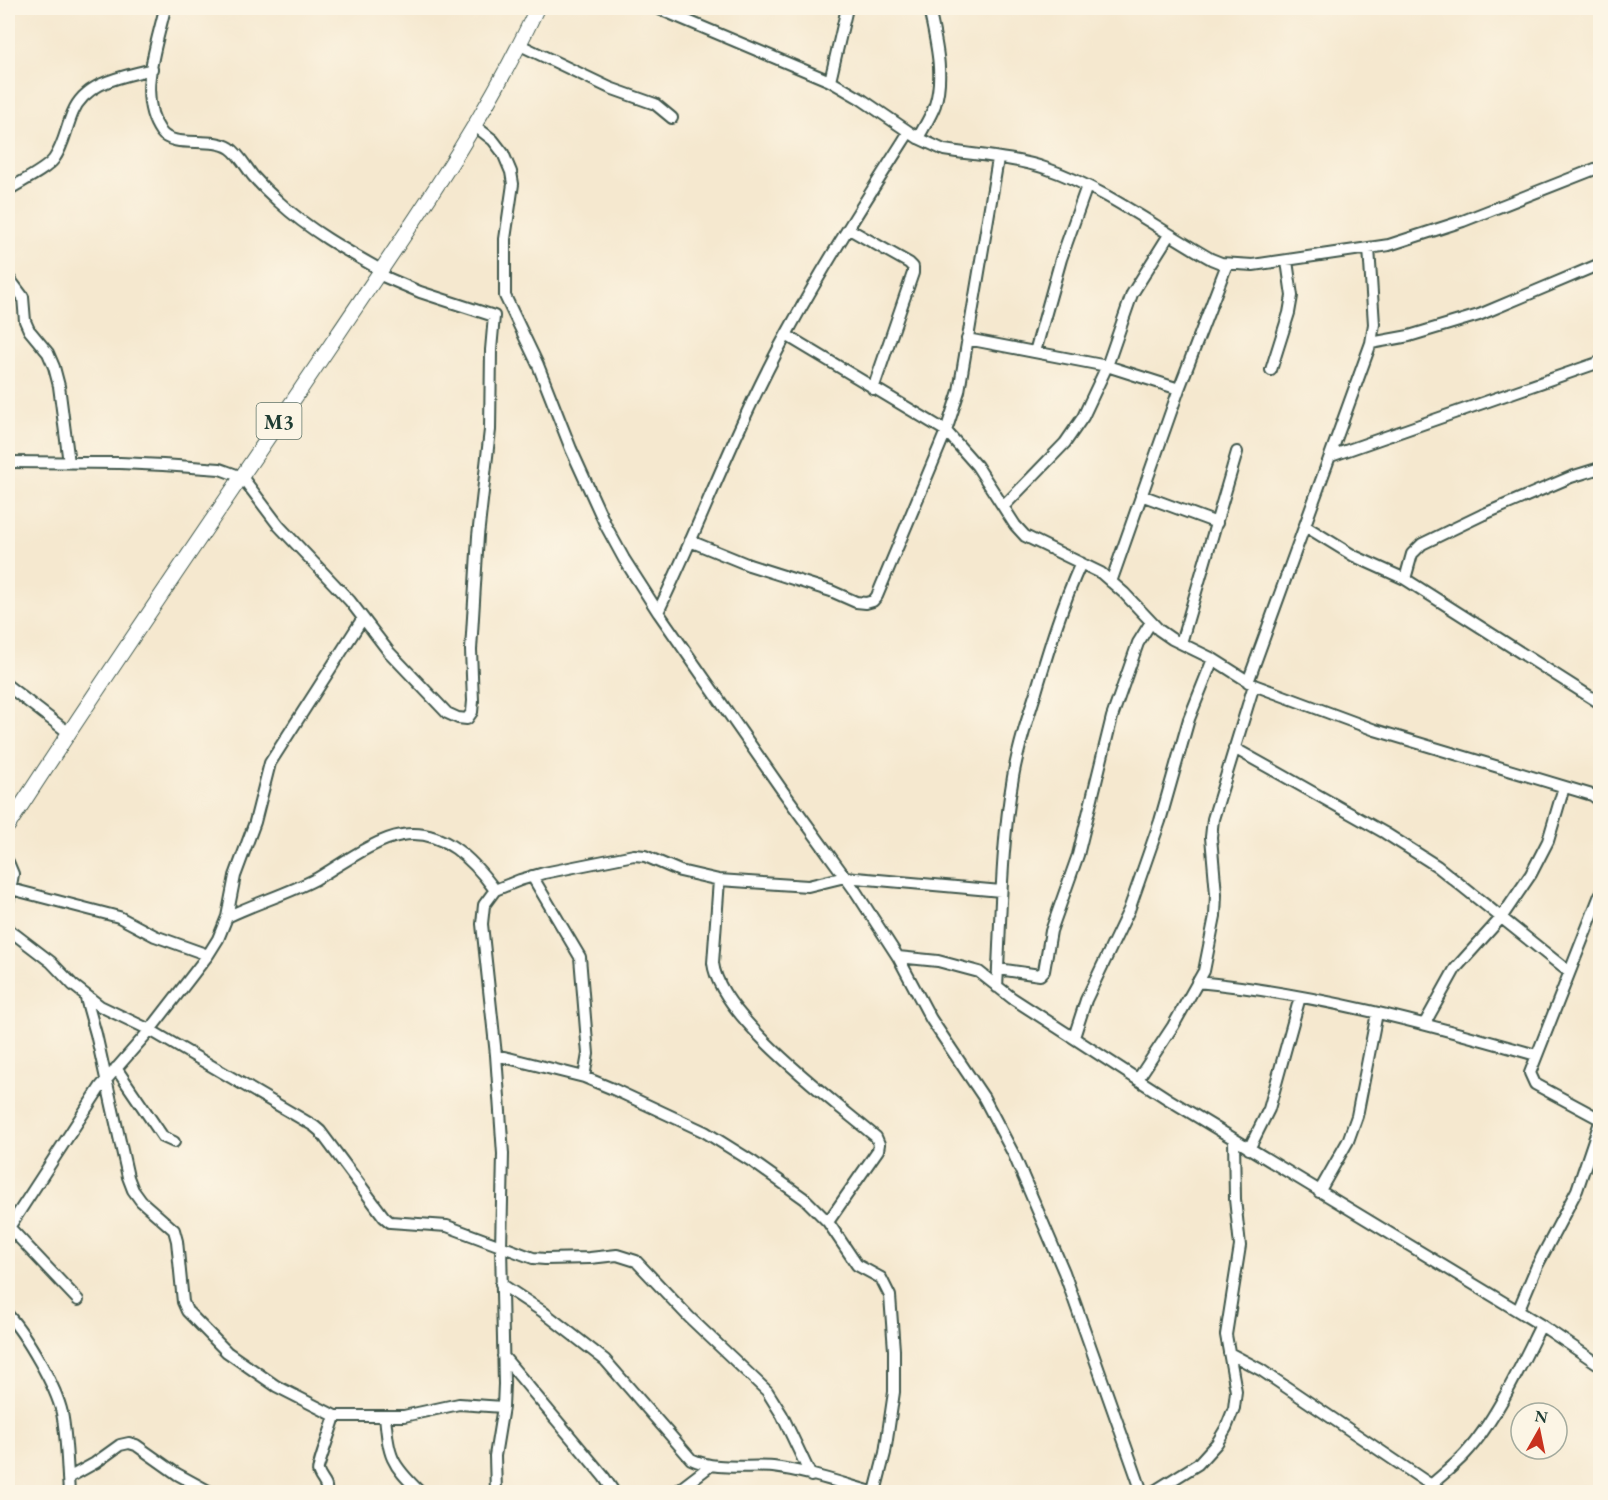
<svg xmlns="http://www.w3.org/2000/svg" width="1608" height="1500" font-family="'EB Garamond',serif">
	<rect width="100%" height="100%" fill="#fcf5e5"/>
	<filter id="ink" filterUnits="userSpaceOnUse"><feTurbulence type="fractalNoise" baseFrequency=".0167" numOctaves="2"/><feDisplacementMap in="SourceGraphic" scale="12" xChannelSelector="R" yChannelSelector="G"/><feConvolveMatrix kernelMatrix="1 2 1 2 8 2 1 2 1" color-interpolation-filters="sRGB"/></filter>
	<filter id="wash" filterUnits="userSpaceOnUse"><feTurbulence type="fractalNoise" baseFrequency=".008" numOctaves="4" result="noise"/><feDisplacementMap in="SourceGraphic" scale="24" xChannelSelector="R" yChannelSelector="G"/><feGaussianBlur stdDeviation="1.35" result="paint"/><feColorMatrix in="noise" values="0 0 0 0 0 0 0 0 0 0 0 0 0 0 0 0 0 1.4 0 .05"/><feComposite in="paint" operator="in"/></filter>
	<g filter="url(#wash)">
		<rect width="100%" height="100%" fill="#f5e8cf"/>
	</g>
	<g filter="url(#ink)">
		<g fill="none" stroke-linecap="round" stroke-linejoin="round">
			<g stroke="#3f574b" stroke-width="14">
				<path id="minor" d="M165,8C157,45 136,97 161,132C173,149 211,136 230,148C239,154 246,167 253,176C261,185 270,194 279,202C309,230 345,250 381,270
					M657,8L830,81L861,99L918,138L944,150C975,155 1016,158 1045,168C1104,188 1156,228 1211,259L1221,263L1253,265L1389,245L1463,221L1600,167
					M520,45L610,88L655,104L672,118
					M830,81L847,8
					M475,126L493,140L503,153L511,172L513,184L505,239V296L538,365L571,449L606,526L624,559L658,612L782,790L856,892L898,957L931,1019L984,1098L1014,1155L1064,1272L1142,1492
					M918,138C924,127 931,116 935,105C945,73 935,39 929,8
					M8,190C20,182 46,170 54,159C64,145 66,128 73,112C86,81 123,77 152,69
					M849,229L909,263L913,267V273L873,389
					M8,277L23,297L25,321L29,330L48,353L54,367L59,386L69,463
					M786,335L946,431L977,466L1015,525L1025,536L1101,573L1124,593L1159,630L1172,639L1213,659L1254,685L1375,730L1592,795L1600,801
					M967,339L1107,366L1179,389
					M1371,343L1409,336L1479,315L1600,264
					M1035,352L1061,259L1087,186
					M1271,370L1289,313L1292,296L1287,261
					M1331,456L1600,362
					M8,462L120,463L163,465L220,469L242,477L279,526L350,601L389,652L447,713L458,718L467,719L472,712L473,701L471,650L478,536L490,430L491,350L494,316L420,292L378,274
					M1141,495L1217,523
					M1004,506L1065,443L1083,417L1107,366L1132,294L1169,235
					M1305,526L1354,556L1405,579L1600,703
					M690,541L749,565L831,591L856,602L866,603L873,601L877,596L946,431L959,391L998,159
					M1405,579L1412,554L1422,544L1482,515L1571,477L1600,468
					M1111,582L1179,389L1227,264
					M658,612C702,521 737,424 786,335C824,265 867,198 909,132
					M1181,643L1237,452
					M1248,682L1371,343L1374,324L1369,248
					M8,686L69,733
					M1234,748L1385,833L1437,866L1569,972
					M8,862L13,874L8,902
					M532,876L580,957L588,1054L584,1077
					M719,880L713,963C719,1017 835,1102 876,1137L879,1144L878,1150L828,1222
					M11,889L119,917L155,936L208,955
					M1600,895L1530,1073L1535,1084L1600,1119
					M227,917L235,876L255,822L270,763L363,618
					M8,929L51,962L73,985L100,1006L150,1030L314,1126L320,1131L384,1217L390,1222L447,1226L533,1258L545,1259L590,1258L617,1255L636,1261L689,1317L767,1391L782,1415L811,1476
					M898,957L938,961L979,972L1012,998L1168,1099L1541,1325L1600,1365
					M998,969L1040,975L1044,971L1051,931L1078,855L1112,717L1138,643L1151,622
					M1197,982C1313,993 1424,1023 1536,1055
					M997,987C1001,917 1001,846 1013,777C1018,748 1027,720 1036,692C1049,648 1062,605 1081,563
					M85,995L96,1034L128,1177L133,1190L141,1201L174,1230L177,1241L183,1302L187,1311L227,1352L276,1386L335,1416H404L459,1404L503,1407
					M1425,1023L1455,969L1501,918L1531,874L1548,841L1564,787
					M1074,1037L1086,1000L1129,910L1160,821L1189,719L1213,659
					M496,1055L584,1077L613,1089L705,1132L753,1162L805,1199L828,1222L857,1265L881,1278L890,1296L894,1350V1392L885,1453L875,1492
					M116,1068L163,1137L174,1142
					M1138,1079L1173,1026L1204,971L1215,916L1216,894L1211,837L1213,819L1254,685
					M1249,1149L1269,1109L1300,997
					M1319,1192L1348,1141L1357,1116L1377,1013
					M9,1227L78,1300
					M8,1229L101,1086L150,1030L208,955L218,939L227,917C256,903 287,894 316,879C340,865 375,839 402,835C443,828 473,860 495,890
					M501,1284L542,1311L605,1360L691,1459C716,1471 746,1465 773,1467C806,1471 840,1483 872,1492
					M1518,1311L1537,1266L1577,1190L1600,1122
					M8,1315C26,1335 56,1386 62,1413C67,1438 67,1467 69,1492
					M1229,1353L1261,1370L1431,1485L1437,1492
					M503,1356L604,1477L614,1492
					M385,1416C389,1457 390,1463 420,1492
					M68,1478L95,1463L120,1445L129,1443L136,1445L177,1474L210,1492
					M1431,1485C1442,1475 1455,1465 1465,1454C1495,1422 1521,1365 1541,1325
					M326,1492C328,1483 320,1480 318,1471C317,1468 333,1424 335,1416
					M496,1492L495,1456L503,1407L504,1384L501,1247L503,1154L496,1055L482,924L484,905L495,890L520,880L544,873L634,855L645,856L680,871L719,880L808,886L845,877L1001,891
					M676,1492L710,1466
					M1153,1492L1198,1464L1217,1443L1226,1428L1234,1408L1236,1391L1226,1335L1240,1246L1235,1199L1234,1139"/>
			</g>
			<g stroke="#3f574b" stroke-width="16">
				<path id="major" d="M8,826C115,660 228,498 338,334C409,228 484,123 537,8"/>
			</g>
			<use href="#minor" stroke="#fff" stroke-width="10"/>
			<use href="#major" stroke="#fff" stroke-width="14"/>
		</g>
	</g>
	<g text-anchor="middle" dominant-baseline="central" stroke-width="6" stroke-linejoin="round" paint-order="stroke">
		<rect fill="#fcf5e5" stroke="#617469" stroke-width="1.5" x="256.5" y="403" width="45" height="36" rx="4.5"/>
		<g font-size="21" font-weight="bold" fill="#1f3d34">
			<text x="279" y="421">M3</text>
		</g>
	</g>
	<rect width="1608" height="1500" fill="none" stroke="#fcf5e5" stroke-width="30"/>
	<g transform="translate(1539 1431) rotate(9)"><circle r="28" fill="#fcf5e5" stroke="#a4ab9e" stroke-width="1.5"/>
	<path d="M0-4.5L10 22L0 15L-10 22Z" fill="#c8321e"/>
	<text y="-9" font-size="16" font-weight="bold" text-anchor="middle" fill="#1f3d34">N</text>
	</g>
</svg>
